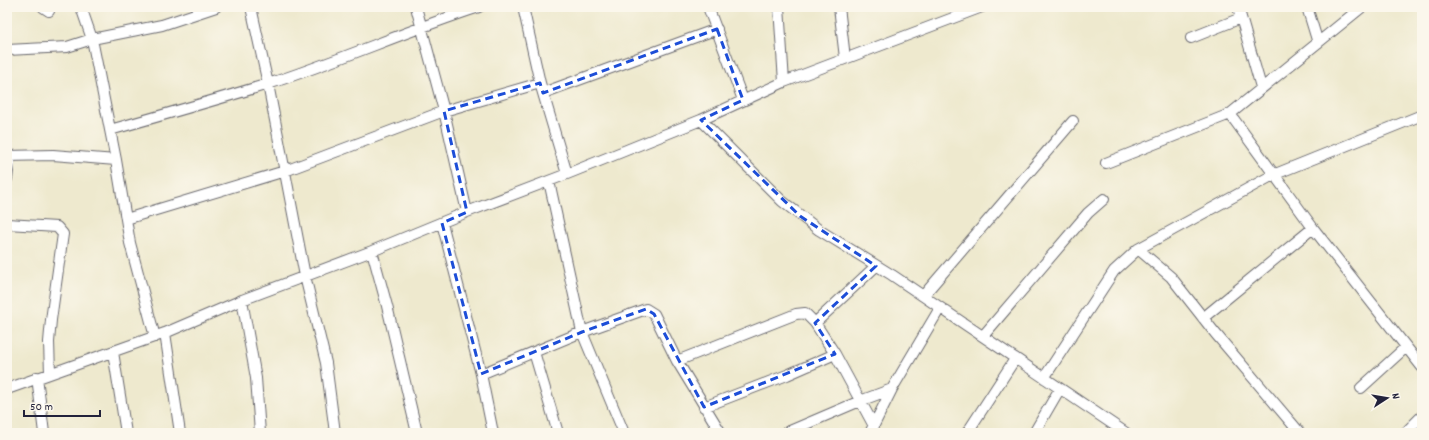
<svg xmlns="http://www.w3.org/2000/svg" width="1429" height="440" font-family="Dekko,sans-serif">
	<rect width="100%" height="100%" fill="#fbf7ec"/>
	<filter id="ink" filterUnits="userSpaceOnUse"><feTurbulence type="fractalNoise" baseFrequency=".025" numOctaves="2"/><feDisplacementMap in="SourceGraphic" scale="8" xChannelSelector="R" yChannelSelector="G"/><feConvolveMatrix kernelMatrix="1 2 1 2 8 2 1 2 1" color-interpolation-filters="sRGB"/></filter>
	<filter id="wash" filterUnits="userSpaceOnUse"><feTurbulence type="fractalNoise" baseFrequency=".012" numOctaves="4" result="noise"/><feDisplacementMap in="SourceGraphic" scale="16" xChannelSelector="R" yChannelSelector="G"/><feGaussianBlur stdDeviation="0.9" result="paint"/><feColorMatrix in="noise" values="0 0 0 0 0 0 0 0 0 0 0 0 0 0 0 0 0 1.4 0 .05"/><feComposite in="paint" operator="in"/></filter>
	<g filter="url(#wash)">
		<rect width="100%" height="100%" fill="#eee9ce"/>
	</g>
	<g filter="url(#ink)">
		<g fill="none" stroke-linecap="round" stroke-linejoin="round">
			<g stroke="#69686e" stroke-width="12">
				<path id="street" d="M43,7L49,11
					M81,7L92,39L116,160L130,243L155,337
					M251,7L268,84L305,276L326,363L335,433
					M416,7L444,111L467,212
					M523,7L540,83L567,174
					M708,7L743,100
					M779,7L784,82
					M839,7L845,58
					M1238,7L1261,87
					M1307,7L1318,43
					M1191,38L1241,18
					M7,50L67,47L92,39L162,25L216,7
					M543,93L717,29
					M1230,114L1313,228L1422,367
					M701,120L782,201L819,230L892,275L1126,433
					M110,130C163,115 216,100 268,84C339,61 408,30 479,7
					M7,156L53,155L116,160
					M1106,163L1230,114L1362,7
					M7,179L10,156
					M549,181L582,332L624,433
					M126,219L285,171L444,111L540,83
					M442,223L481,374L493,433
					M7,224L57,227L63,234L51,320L49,342L50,373
					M1138,249L1171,277L1215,333L1300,433
					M372,251L387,306L417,433
					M923,296L1073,121
					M242,300L256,378L260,433
					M1203,318L1313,228
					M815,323L876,266
					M165,333L180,433
					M983,336L1088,213L1104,199
					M113,352L126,433
					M534,352L558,433
					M677,361L796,314L805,313L815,323L835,354L874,426
					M481,374L582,332L646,309L654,314L677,361L721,433
					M37,377L44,433
					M1044,378L1114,271L1138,249L1273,175L1422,115
					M1361,388L1406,347
					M7,389L165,333L242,300L372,251L467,212L567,174L701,120L784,82L982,7
					M704,407L787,375L835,354
					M785,433L860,401L892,389
					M870,433L892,389L940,308
					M967,433L1015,359
					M1034,433L1059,390
					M1405,433L1422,416"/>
			</g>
			<use href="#street" stroke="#fff" stroke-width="10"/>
		</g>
	</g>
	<path fill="none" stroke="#1d4ed8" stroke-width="3" stroke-dasharray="8 5" stroke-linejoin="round" d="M717,29L743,100L701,120L800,216L876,266L815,323L835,354L704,407L654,314L646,309L582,332L481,374L442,223L467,212L444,111L540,83L543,93Z"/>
	<rect width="1429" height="440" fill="none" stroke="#fbf7ec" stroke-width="24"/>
	<g transform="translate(1387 398) rotate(78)" stroke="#fbf7ec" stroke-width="3" paint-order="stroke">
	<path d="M0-3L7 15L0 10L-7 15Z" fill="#22223b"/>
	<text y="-6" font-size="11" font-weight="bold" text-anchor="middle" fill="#22223b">N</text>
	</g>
	<path d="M24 410v6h76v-6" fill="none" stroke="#22223b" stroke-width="2"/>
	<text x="30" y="410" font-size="12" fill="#22223b" stroke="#fbf7ec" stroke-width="3" paint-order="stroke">50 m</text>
</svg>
